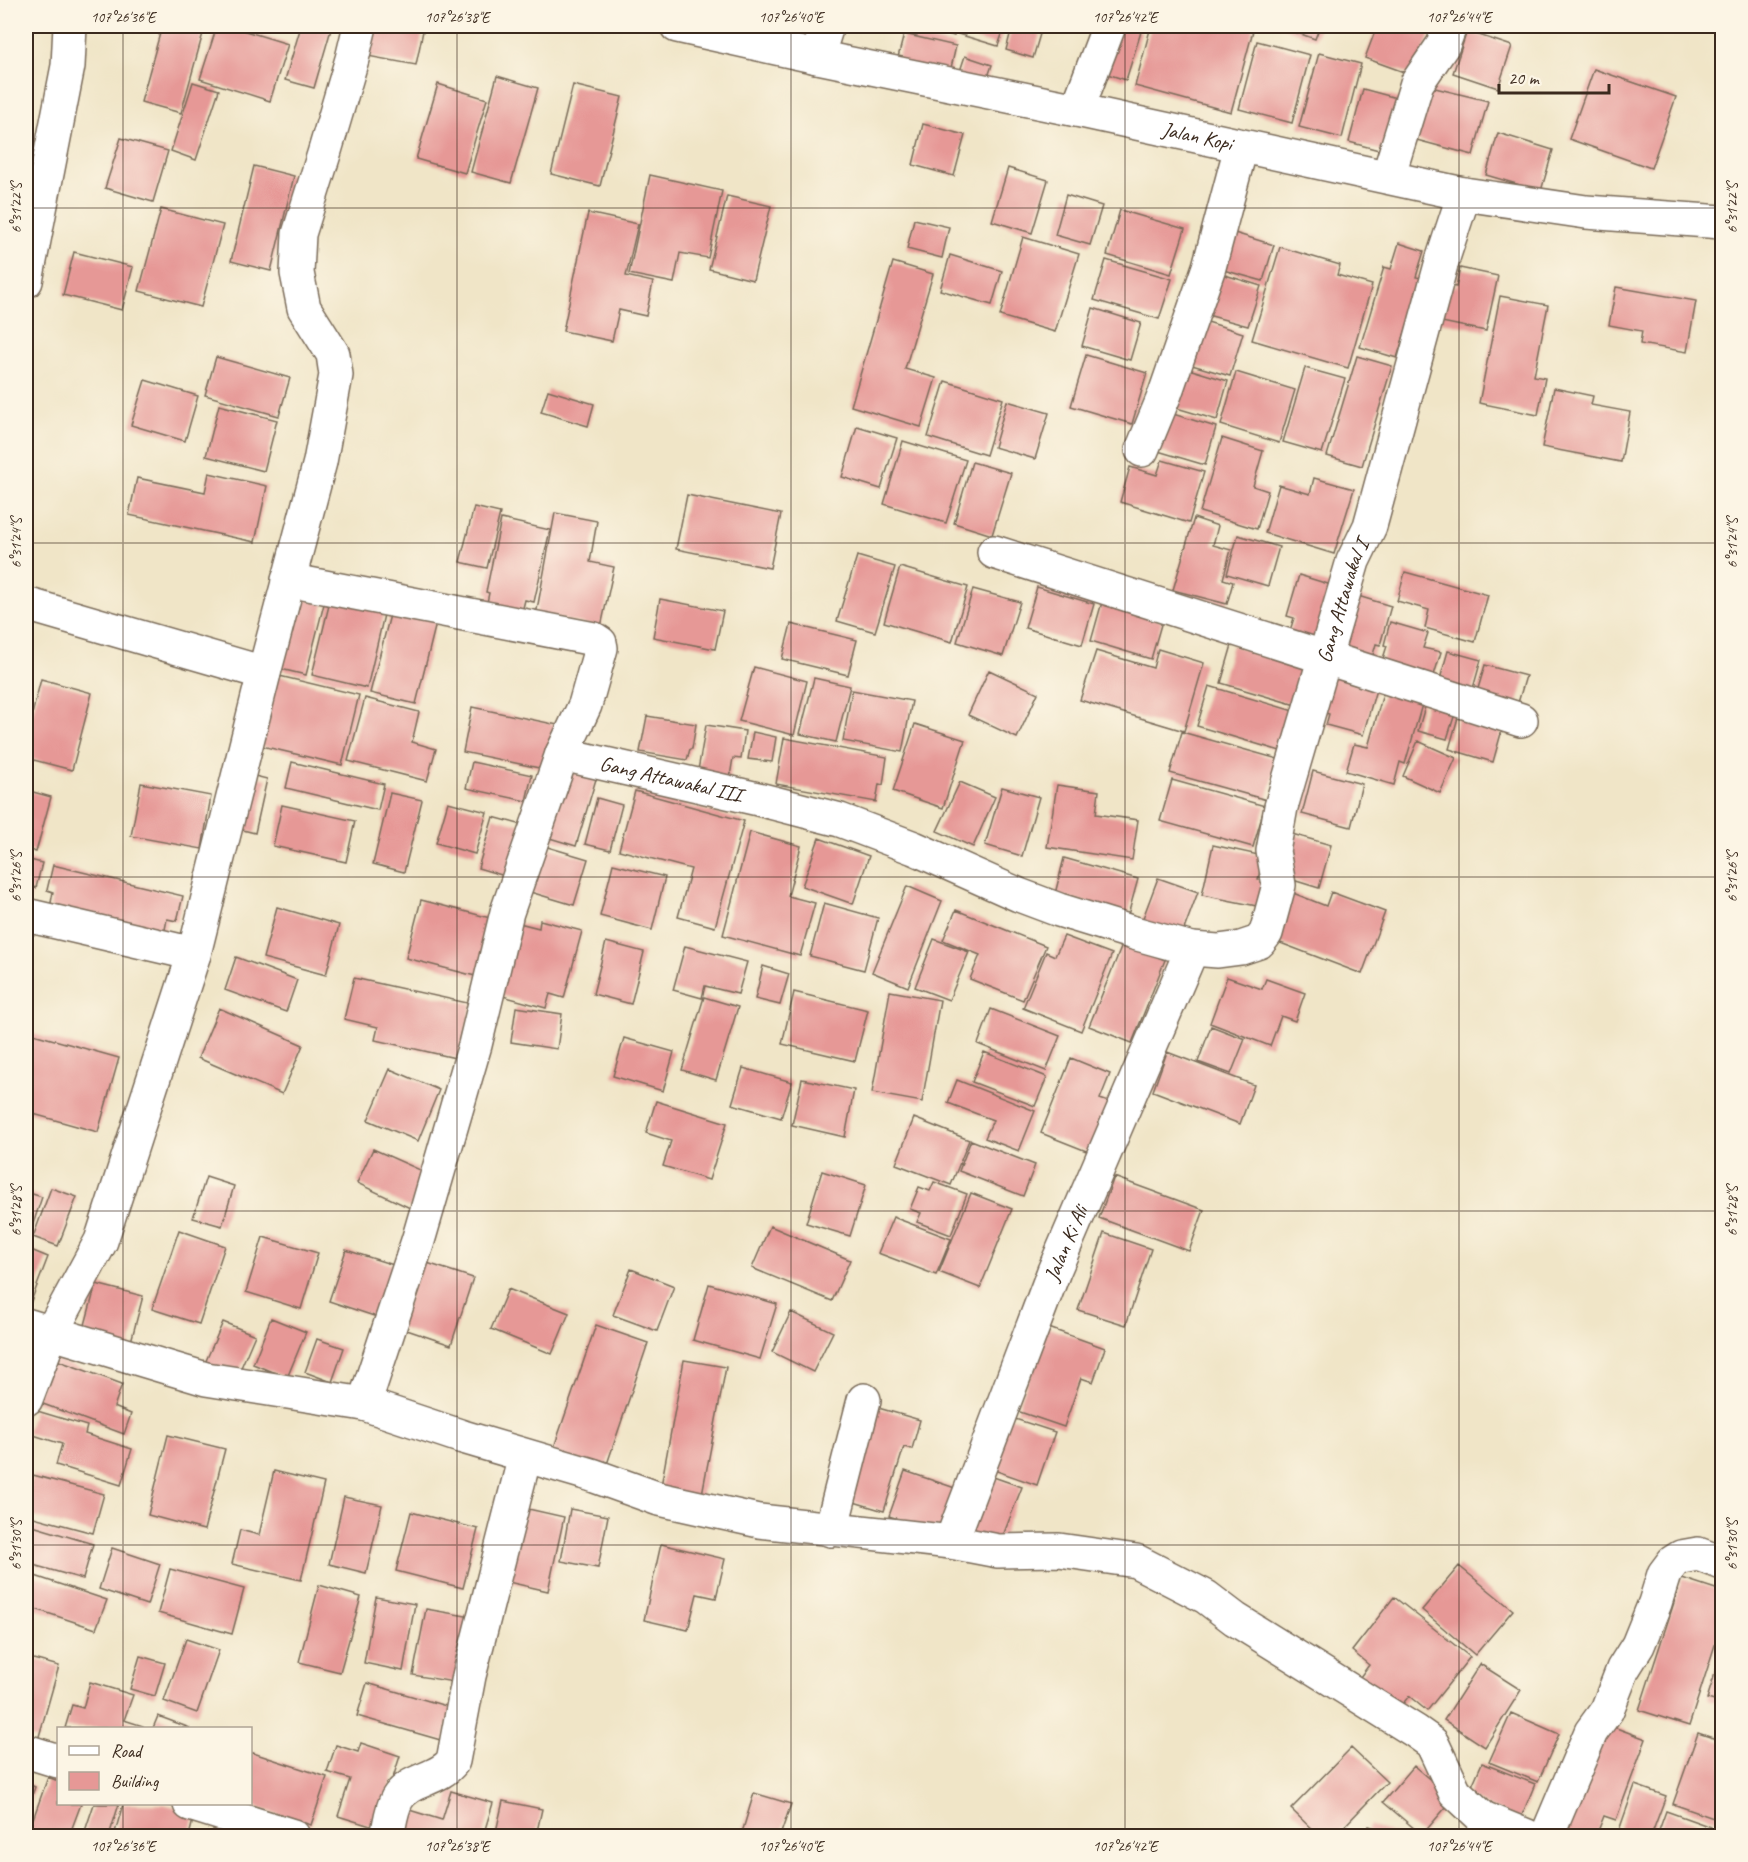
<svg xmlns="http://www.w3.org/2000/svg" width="1748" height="1862" font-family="Caveat,sans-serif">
	<rect width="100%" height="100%" fill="#fcf5e5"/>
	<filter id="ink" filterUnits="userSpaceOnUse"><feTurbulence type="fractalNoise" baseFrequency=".0167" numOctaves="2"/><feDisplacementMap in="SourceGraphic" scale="12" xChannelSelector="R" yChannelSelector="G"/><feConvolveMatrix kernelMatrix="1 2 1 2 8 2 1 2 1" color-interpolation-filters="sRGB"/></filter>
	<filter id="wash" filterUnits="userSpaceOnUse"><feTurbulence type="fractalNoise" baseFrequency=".008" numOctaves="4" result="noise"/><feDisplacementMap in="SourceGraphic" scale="24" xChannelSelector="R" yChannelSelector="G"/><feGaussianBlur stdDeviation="1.35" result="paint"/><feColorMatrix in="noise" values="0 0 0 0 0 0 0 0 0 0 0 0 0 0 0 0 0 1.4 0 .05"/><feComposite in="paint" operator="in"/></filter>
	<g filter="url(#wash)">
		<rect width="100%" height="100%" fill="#f0e5c7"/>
		<g id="blocks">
			<path fill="#e69896" d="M162,26H205L181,113L141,102Z
				M217,26H229L288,44L270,101L200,79Z
				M301,26H332L314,88L285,80Z
				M368,26H424L416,65L362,55Z
				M922,26H957L954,36Z
				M961,26H1005L998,46L958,34Z
				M1120,26L1141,32L1126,80L1098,71Z
				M1151,26H1249L1254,27L1231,112L1135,86Z
				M1278,26H1320L1315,39Z
				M1377,26H1433L1415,76L1365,58Z
				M1012,27L1040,34L1033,58L1006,50Z
				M1467,31L1512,46L1498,88L1453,73Z
				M904,34L956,46L948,81L895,69Z
				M1257,41L1310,55L1292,123L1239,109Z
				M1319,53L1361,64L1342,138L1299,127Z
				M965,56L992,65L984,89L957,80Z
				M1594,69L1676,97L1651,168L1569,139Z
				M497,76L538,88L511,183L471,172Z
				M193,82L219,90L196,160L171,151Z
				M438,84L487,99L465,173L416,159Z
				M573,85L622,97L600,186L551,174Z
				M1423,85L1488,101L1473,155L1409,138Z
				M1363,89L1404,100L1390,153L1349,142Z
				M923,124L965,135L954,176L913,165Z
				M1498,133L1553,150L1541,191L1486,175Z
				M121,138L168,151L153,202L105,188Z
				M254,166L294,176L271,271L231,261Z
				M1008,168L1048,180L1032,233L992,221Z
				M650,175L722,191L708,258L680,253L674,283L629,274Z
				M1066,195L1102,206L1090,245L1055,235Z
				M727,196L771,206L753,280L709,269Z
				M161,209L223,225L201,307L139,291Z
				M1120,210L1185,229L1171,274L1107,255Z
				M588,213L638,224L626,276L653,282L646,316L619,310L612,341L563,331Z
				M914,219L949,227L942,258L907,249Z
				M1228,231L1274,245L1263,281L1216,268Z
				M1023,237L1079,254L1055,332L1000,316Z
				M1399,243L1424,251L1416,277L1422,278L1397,358L1360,347L1384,267L1391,269Z
				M1280,247L1340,265L1337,275L1372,285L1348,368L1252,340Z
				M74,252L133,267L122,310L63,295Z
				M950,255L1002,271L992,305L940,290Z
				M1106,260L1172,279L1159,319L1094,300Z
				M893,262L933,274L905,369L936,378L921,427L851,406Z
				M1460,268L1498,276L1486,331L1432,320L1439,283L1456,287Z
				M1212,271L1261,286L1248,326L1200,313Z
				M1616,287L1696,301L1687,352L1640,344L1642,331L1609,325Z
				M1500,296L1548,305L1534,376L1545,378L1538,415L1479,403Z
				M1093,308L1141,323L1130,360L1082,346Z
				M1198,319L1243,333L1230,376L1185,363Z
				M1086,355L1147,373L1132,424L1071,406Z
				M1357,356L1392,366L1362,466L1327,456Z
				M216,357L290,378L279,416L205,395Z
				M1182,367L1228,381L1217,420L1170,406Z
				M1305,368L1345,379L1322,453L1283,442Z
				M1236,372L1295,390L1279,443L1221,425Z
				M145,380L198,396L185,441L131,425Z
				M945,381L1003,399L986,455L928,437Z
				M1554,388L1593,396L1591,405L1630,412L1621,462L1542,447Z
				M548,390L594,404L588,426L541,412Z
				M1007,401L1049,413L1035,459L994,447Z
				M219,405L277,420L264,471L206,456Z
				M1163,411L1216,427L1205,465L1151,449Z
				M857,426L897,438L881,489L842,477Z
				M1222,438L1263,451L1253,486L1268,491L1257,529L1200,512Z
				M903,441L966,460L946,523L884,504Z
				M1162,460L1204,472L1189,523L1120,502L1130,467L1157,475Z
				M972,462L1011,473L992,535L954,523Z
				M209,473L267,486L255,542L129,515L137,478L205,492Z
				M1314,478L1354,489L1334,554L1265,533L1279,485L1310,494Z
				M687,495L781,514L770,568L676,549Z
				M474,507L500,513L487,568L460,562Z
				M555,513L597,521L590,562L614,567L601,627L536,615Z
				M1194,518L1218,526L1213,545L1231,550L1223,579L1233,582L1227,604L1173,590Z
				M501,519L550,530L534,602L525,600L520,620L485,612L489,593L486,592Z
				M1238,535L1279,547L1268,586L1227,574Z
				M857,556L895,567L875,632L837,621Z
				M900,567L968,587L952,642L884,622Z
				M1405,572L1488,595L1475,642L1425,628L1429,610L1397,601Z
				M1299,575L1341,588L1317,649L1287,640L1294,618L1287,616Z
				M1037,587L1094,604L1082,645L1025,628Z
				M973,589L1020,602L1003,656L957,642Z
				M332,593L386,606L367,688L312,675Z
				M287,595L324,604L306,675L268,666Z
				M1358,596L1391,606L1380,645L1376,644L1369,669L1328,657Z
				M660,599L723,611L715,649L653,637Z
				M1102,602L1162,621L1151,659L1091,641Z
				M392,607L437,619L416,704L370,693Z
				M1390,622L1428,633L1423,648L1441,652L1431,685L1379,671L1387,646L1384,645Z
				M791,624L857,640L848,675L782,659Z
				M1232,645L1310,668L1299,706L1221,683Z
				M1158,649L1204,663L1184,731L1080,700L1096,651L1153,668Z
				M1448,651L1481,660L1470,699L1437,690Z
				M1485,665L1526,676L1515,713L1474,702Z
				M1326,666L1379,679L1363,735L1326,725L1329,714L1314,710Z
				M754,667L807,681L794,735L739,721Z
				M989,670L1038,693L1017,738L968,715Z
				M267,673L359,695L342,765L249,743Z
				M814,678L850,686L836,742L800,734Z
				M41,679L92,693L72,770L26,758V738Z
				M1386,683L1425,694L1405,764L1400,762L1394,785L1346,771L1354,744L1368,747Z
				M1209,686L1300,713L1287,753L1197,726Z
				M852,690L912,701L902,752L843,741Z
				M1428,696L1458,704L1447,739L1418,731Z
				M365,698L419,712L412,742L436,749L427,781L348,761Z
				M472,707L558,725L549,770L463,752Z
				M1461,707L1505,719L1493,762L1449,749Z
				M647,716L696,724L692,749H690L687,760L640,752Z
				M915,724L965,740L943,808L893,791Z
				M706,725L745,731L741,759L733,758L729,782L697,776Z
				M753,732L776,737L772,762L748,759Z
				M1182,732L1278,759L1267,800L1170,773Z
				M784,738L887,757L883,785L879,784L876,802L776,784Z
				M1418,741L1456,758L1440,793L1403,776Z
				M292,762L384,784L378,810L286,788Z
				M472,762L532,775L526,801L466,788Z
				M563,770L596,779L576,846L543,836Z
				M1313,771L1362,784L1351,827L1302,814Z
				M243,773L267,779L255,833L231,827Z
				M1172,780L1265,806L1253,847L1160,821Z
				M960,782L995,797L973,847L937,831Z
				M141,783L211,796L202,849L131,836Z
				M1057,785L1099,791L1096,814L1138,820L1132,860L1047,847Z
				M1002,787L1039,797L1022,856L985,845Z
				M26,790L51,797L36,852L26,849Z
				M635,791L744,821L715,927L678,917L691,869L619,850Z
				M390,793L422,800L404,872L373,864Z
				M597,798L622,805L610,850L585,844Z
				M448,802L487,812L475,854L436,843Z
				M282,805L355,821L346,862L273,846Z
				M493,817L530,827L515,879L478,868Z
				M750,832L801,846L788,896L815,903L800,956L723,935Z
				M1292,834L1331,845L1319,888L1280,876Z
				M819,838L869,856L853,904L802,886Z
				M534,843L588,859L574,905L520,889Z
				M1213,845L1263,856L1258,880L1272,883L1267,908L1202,895Z
				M1064,858L1138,879L1128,915L1055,894Z
				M26,859L42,863L36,888L33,887L28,906L26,905Z
				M613,864L665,877L652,930L600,916Z
				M53,865L183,896L177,921L167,919L164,935L50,908L53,892L47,890Z
				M1158,878L1198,892L1180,940L1140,926Z
				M907,886L942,901L908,987L872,972Z
				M1288,891L1326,906L1331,892L1385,912L1362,974L1270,939Z
				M421,900L494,919L479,977L406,958Z
				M824,903L878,918L864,970L810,956Z
				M277,907L339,925L326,975L263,958Z
				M956,910L1046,946L1023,1000L970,979L980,955L943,940Z
				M540,920L582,931L564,998L550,994L546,1008L492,993L511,921L539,928Z
				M1064,936L1112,954L1081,1031L1023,1008L1046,952L1055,956Z
				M934,939L969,952L949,1000L915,987Z
				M606,942L644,952L631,1004L593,994Z
				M1123,943L1165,960L1132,1043L1089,1026Z
				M685,946L747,962L738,994L705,986L702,998L673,990Z
				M236,957L297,980L286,1012L225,990Z
				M763,966L789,974L780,1005L755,999Z
				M1227,977L1262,989L1266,979L1305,993L1295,1021L1281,1016L1270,1046L1210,1023Z
				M354,978L472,1004L460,1059L375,1040L378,1027L344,1019Z
				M890,991L940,1000L922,1102L872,1093Z
				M794,992L868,1010L855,1061L782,1044Z
				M704,997L738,1007L716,1080L682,1070Z
				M516,1007L562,1014L557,1049L511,1042Z
				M219,1008L303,1045L282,1094L198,1058Z
				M991,1009L1060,1036L1046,1071L978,1044Z
				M1211,1026L1245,1039L1231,1074L1198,1062Z
				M26,1032L119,1058L98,1132L26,1112Z
				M624,1038L674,1052L663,1091L613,1076Z
				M984,1052L1047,1077L1035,1106L972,1082Z
				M1167,1052L1254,1085L1240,1124L1153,1091Z
				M1071,1058L1110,1074L1100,1099L1120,1106L1099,1156L1041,1133Z
				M743,1068L792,1082L781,1118L732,1104Z
				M390,1069L439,1090L418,1141L368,1120Z
				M802,1079L854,1090L845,1137L792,1125Z
				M957,1080L1035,1111L1019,1151L985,1138L993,1120L948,1103Z
				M656,1101L727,1123L709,1180L663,1166L671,1141L646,1133Z
				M914,1118L969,1140L951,1185L896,1164Z
				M971,1140L1035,1165L1023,1196L959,1171Z
				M373,1149L427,1173L410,1208L357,1183Z
				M822,1171L866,1185L850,1236L806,1223Z
				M206,1177L234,1186L222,1226L193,1218Z
				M1114,1177L1204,1210L1189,1251L1099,1218Z
				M934,1182L967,1194L951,1235L917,1222L921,1213L910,1209L919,1187L930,1191Z
				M51,1188L77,1197L58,1246L33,1237Z
				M26,1192L42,1197L28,1239L26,1238Z
				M971,1193L1012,1209L980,1288L939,1272Z
				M893,1217L951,1239L936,1275L878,1253Z
				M770,1226L850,1260L832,1301L752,1268Z
				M179,1230L225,1246L199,1324L152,1309Z
				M1104,1233L1151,1249L1126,1325L1078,1310Z
				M263,1237L318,1253L301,1309L246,1292Z
				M26,1248L48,1257L30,1304L26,1302Z
				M346,1250L397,1266L380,1318L329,1301Z
				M421,1261L473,1278L451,1345L398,1327Z
				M631,1269L674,1286L657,1331L613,1315Z
				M96,1284L143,1296L128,1353L81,1340Z
				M709,1284L777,1304L760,1359L693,1340Z
				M508,1289L569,1313L552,1354L491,1329Z
				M791,1312L833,1332L813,1372L772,1352Z
				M271,1318L306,1332L287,1378L253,1364Z
				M223,1322L255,1335L237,1377L205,1363Z
				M596,1325L648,1343L605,1470L552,1453Z
				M1046,1327L1105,1348L1093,1382L1081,1378L1064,1427L1017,1411Z
				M317,1339L344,1348L332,1382L305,1372Z
				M51,1358L122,1384L114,1407L131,1414L124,1434L35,1401Z
				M684,1360L726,1367L700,1505L659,1497Z
				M875,1407L920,1420L912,1449L904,1447L884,1511L847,1500Z
				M34,1410L87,1426L85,1434L132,1449L121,1485L56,1465L62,1444L27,1433Z
				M1009,1417L1055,1432L1037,1485L991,1469Z
				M168,1435L225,1449L204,1530L148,1515Z
				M274,1471L324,1483L301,1580L232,1564L240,1530L259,1535Z
				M905,1471L961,1490L946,1535L889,1516Z
				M982,1473L1022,1487L997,1551L960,1538Z
				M33,1475L104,1494L93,1533L26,1515V1503Z
				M344,1497L382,1505L366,1573L329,1564Z
				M524,1508L564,1517L548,1591L508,1582Z
				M570,1509L608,1516L598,1568L561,1561Z
				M411,1512L478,1529L463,1588L396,1571Z
				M26,1524L93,1544L83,1579L26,1563Z
				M661,1544L725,1559L716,1598L697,1594L688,1630L644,1620Z
				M112,1548L160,1564L147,1605L99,1589Z
				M1459,1566L1513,1610L1475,1655L1422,1610Z
				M170,1569L244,1589L232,1634L158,1613Z
				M26,1573L107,1600L96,1629L26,1606Z
				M1682,1578L1722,1591V1623L1689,1726L1639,1710Z
				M319,1585L361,1597L340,1672L299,1662Z
				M376,1597L415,1604L403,1671L364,1663Z
				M1394,1597L1470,1657L1427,1711L1409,1696L1396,1712L1357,1681L1369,1665L1352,1651Z
				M426,1609L472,1617L459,1683L413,1675Z
				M186,1639L219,1650L197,1713L164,1701Z
				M1722,1651V1703L1707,1699Z
				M140,1656L165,1663L155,1696L130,1689Z
				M26,1657L59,1666L38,1740L26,1737Z
				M1480,1664L1521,1690L1485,1747L1444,1720Z
				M90,1682L133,1695L124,1720L143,1726V1728H65L72,1705L83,1708Z
				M367,1683L453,1708L444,1741L357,1716Z
				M1511,1713L1559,1734L1538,1782L1489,1762Z
				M158,1716L190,1728H153Z
				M1600,1722L1646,1739L1616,1820L1604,1816L1596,1836H1575L1559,1831Z
				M1698,1733L1722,1741V1821L1673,1804Z
				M361,1743L400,1756L377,1828L338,1816L350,1779L327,1772L336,1745L358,1752Z
				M1351,1748L1387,1782L1335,1836H1319L1291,1809Z
				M250,1752L327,1777L311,1825L246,1804H250Z
				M1482,1763L1535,1784L1520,1820L1467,1797Z
				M1414,1766L1453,1799L1422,1835L1383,1802Z
				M48,1777L58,1781V1804H81L69,1836H27Z
				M26,1783L35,1787L26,1812Z
				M1635,1785L1666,1796L1651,1836H1617Z
				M451,1791L493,1803L483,1836H397L406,1809L442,1820Z
				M754,1793L791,1804L780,1836H741Z
				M503,1801L542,1809L536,1836H495Z
				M94,1804H119L109,1836H93L84,1834Z
				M123,1804H163L195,1812L189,1836H114Z
				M1666,1811L1711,1827L1708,1836H1657Z
				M1369,1826L1401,1836H1366Z"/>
		</g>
	</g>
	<g filter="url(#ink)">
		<use href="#blocks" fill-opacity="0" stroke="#7a6b59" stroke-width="1.5"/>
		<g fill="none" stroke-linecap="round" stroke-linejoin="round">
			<g stroke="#7a6b59" stroke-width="36">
				<g id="street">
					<path id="s1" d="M677,26L817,57L1077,110L1464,194L1586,212L1722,222"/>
					<path d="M817,57L827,26"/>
					<path d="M1077,110L1109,26"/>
					<path d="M1388,177L1417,83L1443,45L1450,26"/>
					<path d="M26,281L68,66L70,26"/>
					<path d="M1142,450L1165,394L1209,267L1241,147"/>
					<path d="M994,552L1521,720"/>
					<path id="s2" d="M288,580L594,639L600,643L601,648L585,705L562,754L758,799L840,820L914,848L1019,895L1059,910L1134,933L1192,949L1218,951L1241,948L1259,942L1266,933L1279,885L1273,851L1281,807L1353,561L1370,526L1442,261L1464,194"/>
					<path d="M26,604L264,673"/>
					<path d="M26,915L194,954"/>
					<path d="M26,1325L206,1379L364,1404L463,1437L592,1475L659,1499L759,1521L889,1535L951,1542L998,1551L1059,1550L1136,1561L1206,1597L1235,1619L1415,1731L1432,1743L1455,1792L1483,1818L1527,1836"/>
					<path d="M26,1399L51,1333L101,1241L194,954L264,673L320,462L336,375L333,354L304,308L297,273L299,234L324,154L352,59L360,26"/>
					<path d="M364,1404L418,1241L475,1045L507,912L562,754"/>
					<path d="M831,1530L864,1400"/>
					<path id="s3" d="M951,1542L1054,1271L1192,949"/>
					<path d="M26,1751L58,1761"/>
					<path d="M190,1804L293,1836"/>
					<path d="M387,1836C390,1824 391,1810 397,1799C409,1778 438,1781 453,1761L469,1676L525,1456"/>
					<path d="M1547,1836L1591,1732L1607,1710L1623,1669L1638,1645L1655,1603L1664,1574L1673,1562L1681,1557L1698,1554L1722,1563"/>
				</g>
			</g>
			<use href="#street" stroke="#fff" stroke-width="33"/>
		</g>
	</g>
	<path fill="none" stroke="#3b2a1e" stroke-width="1.5" stroke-opacity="0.45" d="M123,26V1728M457,26V1836M791,26V1836M1125,26V1836M1459,26V1836M26,208H1722M26,543H1722M26,877H1722M26,1211H1722M26,1545H1722M123,1804V1836"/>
	<g text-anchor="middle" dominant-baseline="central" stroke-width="4.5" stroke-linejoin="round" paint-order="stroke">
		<g font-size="21" fill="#3b2a1e" stroke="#fcf5e5">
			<text stroke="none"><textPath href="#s1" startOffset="532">Jalan Kopi</textPath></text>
			<text stroke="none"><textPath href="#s2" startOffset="1522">Gang Attawakal I</textPath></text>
			<text stroke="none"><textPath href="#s2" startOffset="549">Gang Attawakal III</textPath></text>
			<text stroke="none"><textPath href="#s3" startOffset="320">Jalan Ki Ali</textPath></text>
		</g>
	</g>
	<rect width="1748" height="1862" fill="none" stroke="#fcf5e5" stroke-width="66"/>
	<rect x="57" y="1727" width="195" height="78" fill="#fcf5e5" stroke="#afa495" stroke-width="1.5"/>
	<rect x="69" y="1746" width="30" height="9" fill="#ffffff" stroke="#afa495" stroke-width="1.5"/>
	<text x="111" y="1757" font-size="18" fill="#3b2a1e">Road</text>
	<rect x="69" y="1772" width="30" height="18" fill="#e69896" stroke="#afa495" stroke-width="1.5"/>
	<text x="111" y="1787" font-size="18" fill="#3b2a1e">Building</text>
	<path d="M1499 84v9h110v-9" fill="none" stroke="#3b2a1e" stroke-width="3"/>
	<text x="1508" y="84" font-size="18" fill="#3b2a1e" stroke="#fcf5e5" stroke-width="4.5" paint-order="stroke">20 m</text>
	<rect x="33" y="33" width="1682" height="1796" fill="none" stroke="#3b2a1e" stroke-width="2"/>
	<g font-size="15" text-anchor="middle" fill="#3b2a1e">
		<text x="123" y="22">107°26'36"E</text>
		<text x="457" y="22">107°26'38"E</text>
		<text x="791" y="22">107°26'40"E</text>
		<text x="1125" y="22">107°26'42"E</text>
		<text x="1459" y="22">107°26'44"E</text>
		<text transform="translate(16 208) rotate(-90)" y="5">6°31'22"S</text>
		<text transform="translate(1732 208) rotate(-90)" y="5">6°31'22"S</text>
		<text transform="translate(16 543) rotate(-90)" y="5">6°31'24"S</text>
		<text transform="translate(1732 543) rotate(-90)" y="5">6°31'24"S</text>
		<text transform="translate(16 877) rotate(-90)" y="5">6°31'26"S</text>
		<text transform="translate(1732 877) rotate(-90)" y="5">6°31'26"S</text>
		<text transform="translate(16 1211) rotate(-90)" y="5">6°31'28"S</text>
		<text transform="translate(1732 1211) rotate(-90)" y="5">6°31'28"S</text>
		<text transform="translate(16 1545) rotate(-90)" y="5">6°31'30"S</text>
		<text transform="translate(1732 1545) rotate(-90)" y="5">6°31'30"S</text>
		<text x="123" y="1851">107°26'36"E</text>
		<text x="457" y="1851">107°26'38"E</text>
		<text x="791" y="1851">107°26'40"E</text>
		<text x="1125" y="1851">107°26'42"E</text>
		<text x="1459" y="1851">107°26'44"E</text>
	</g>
</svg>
